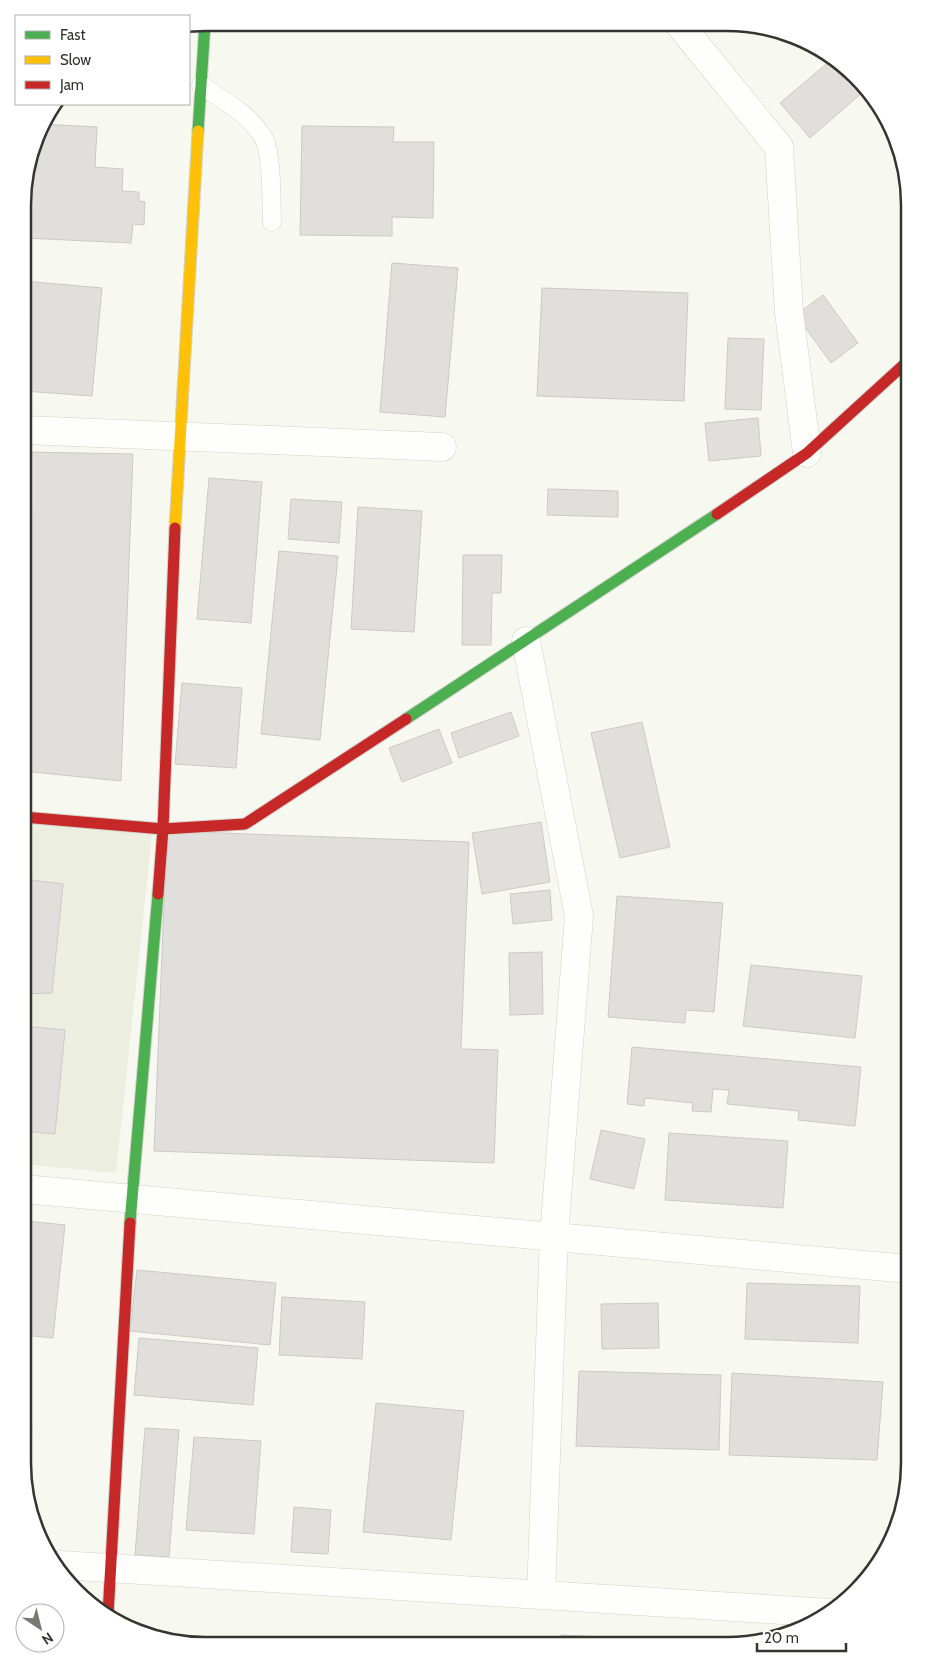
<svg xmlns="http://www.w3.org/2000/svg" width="932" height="1668" font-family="Cabin,sans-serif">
	<rect width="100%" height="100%" fill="#f7f8f0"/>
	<path fill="#eceedf" d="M23,812L153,825L116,1173L23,1164Z"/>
	<path fill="#e1dfdc" stroke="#cccac8" d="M831,60L847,68L863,92L810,138L780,103Z
		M41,124L97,127L95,167L123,169L122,191L139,192V201L145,202L144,225L133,224L131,243L24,238V182Z
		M302,126L394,127L393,142H434L433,218L392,217V236L300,235Z
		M392,263L458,268L445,417L380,412Z
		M24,281L102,288L92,396L24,391Z
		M542,288L688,293L684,401L537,396Z
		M823,295L858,343L831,363L796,315Z
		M728,338L764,339L761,410L725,409Z
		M758,418L761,456L709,461L705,423Z
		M24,452L133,454L121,781L23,771Z
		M209,478L262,482L251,623L197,619Z
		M548,489L618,491V517L547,515Z
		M291,499L342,502L339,543L288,539Z
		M358,507L422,511L414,632L351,629Z
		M279,551L338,556L320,740L261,734Z
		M463,555H502L501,593H492L491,645H462Z
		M182,683L242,688L236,768L175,764Z
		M511,712L519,736L459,758L451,733Z
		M642,722L670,847L620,858L591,733Z
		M439,729L452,763L402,782L389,748Z
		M541,822L550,882L482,894L472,833Z
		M167,831L469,842L461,1049L498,1050L494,1163L154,1151Z
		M23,879L63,884L52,993L23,994Z
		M550,890L552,920L513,924L510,894Z
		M617,896L723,903L714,1012L686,1010L685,1023L608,1017Z
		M542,952L543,1014L510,1015L509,953Z
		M751,965L862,976L855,1038L743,1026Z
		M23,1026L65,1030L55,1134L23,1131Z
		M632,1047L861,1067L855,1126L798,1120L799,1111L727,1104L729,1090L713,1089L711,1112L692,1111L693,1103L645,1098L644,1106L627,1104Z
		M601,1130L645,1139L634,1189L590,1179Z
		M669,1133L788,1141L783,1208L665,1200Z
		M23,1212L28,1213L27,1221L65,1225L53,1338L23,1335Z
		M137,1270L276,1283L270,1345L130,1331Z
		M747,1283L860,1286L858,1343L745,1339Z
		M282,1297L365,1302L362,1359L279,1355Z
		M658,1303L659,1348L602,1349L601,1304Z
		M139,1338L258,1348L253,1405L134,1395Z
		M579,1371L721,1375L719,1450L576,1446Z
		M732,1373L883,1382L877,1460L729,1455Z
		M376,1403L464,1411L451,1540L363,1532Z
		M23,1425H32L29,1499L22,1463Z
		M145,1428L179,1430L169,1557L135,1555Z
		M194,1437L261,1441L254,1534L186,1530Z
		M294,1507L331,1510L328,1554L291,1552Z
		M561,1635L706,1642V1645H561Z"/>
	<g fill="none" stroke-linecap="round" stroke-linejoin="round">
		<g stroke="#d2d2cc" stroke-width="19">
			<path id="lane" d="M201,85C223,100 249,114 263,137C273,153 271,202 272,222"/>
		</g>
		<g stroke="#d2d2cc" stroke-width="29">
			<path id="street" d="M680,25L779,147L789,312L807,453
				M24,430L442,447
				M526,641L579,916L554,1236L541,1595
				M23,1189L909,1269
				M61,1565L830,1613"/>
		</g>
		<g stroke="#d2d2cc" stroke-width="13">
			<path id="fast" d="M198,131L205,23
				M406,719L717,514
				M130,1223L158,894"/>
		</g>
		<g stroke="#d2d2cc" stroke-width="13">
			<path id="slow" d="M175,528L198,131"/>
		</g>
		<g stroke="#d2d2cc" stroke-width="13">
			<path id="jam" d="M717,514L807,453L909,360
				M23,817L163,829L245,824L406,719
				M158,894L163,829L175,528
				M108,1615L130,1223"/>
		</g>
		<use href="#lane" stroke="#fefefd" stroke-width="18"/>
		<use href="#street" stroke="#fefefd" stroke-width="28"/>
		<use href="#fast" stroke="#4caf50" stroke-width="11"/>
		<use href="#slow" stroke="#ffc107" stroke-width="11"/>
		<use href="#jam" stroke="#c62828" stroke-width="11"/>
	</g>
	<path d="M0 0H932V1668H0ZM205 31H727A174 174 0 0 1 901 205V1463A174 174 0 0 1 727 1637H205A174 174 0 0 1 31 1463V205A174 174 0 0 1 205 31Z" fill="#fff" fill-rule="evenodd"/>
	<path fill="none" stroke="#35352f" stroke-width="2.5" d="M205 31H727A174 174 0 0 1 901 205V1463A174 174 0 0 1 727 1637H205A174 174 0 0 1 31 1463V205A174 174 0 0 1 205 31Z"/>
	<rect x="15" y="15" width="175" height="90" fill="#ffffff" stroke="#aeaeac"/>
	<rect x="25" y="31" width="25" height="8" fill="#4caf50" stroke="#aeaeac"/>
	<text x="60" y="40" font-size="15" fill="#35352f">Fast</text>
	<rect x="25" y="56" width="25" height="8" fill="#ffc107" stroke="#aeaeac"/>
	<text x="60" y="65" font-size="15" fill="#35352f">Slow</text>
	<rect x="25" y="81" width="25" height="8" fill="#c62828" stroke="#aeaeac"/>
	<text x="60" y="90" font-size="15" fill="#35352f">Jam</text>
	<g transform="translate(40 1628) rotate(145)"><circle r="24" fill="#ffffff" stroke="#aeaeac"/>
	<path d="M0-4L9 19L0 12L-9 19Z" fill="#797973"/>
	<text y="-8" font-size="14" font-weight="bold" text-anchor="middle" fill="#35352f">N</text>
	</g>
	<path d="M757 1643v8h89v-8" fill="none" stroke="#35352f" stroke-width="2.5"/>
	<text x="764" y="1643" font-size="15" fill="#35352f" stroke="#ffffff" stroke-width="4" paint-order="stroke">20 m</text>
</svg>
